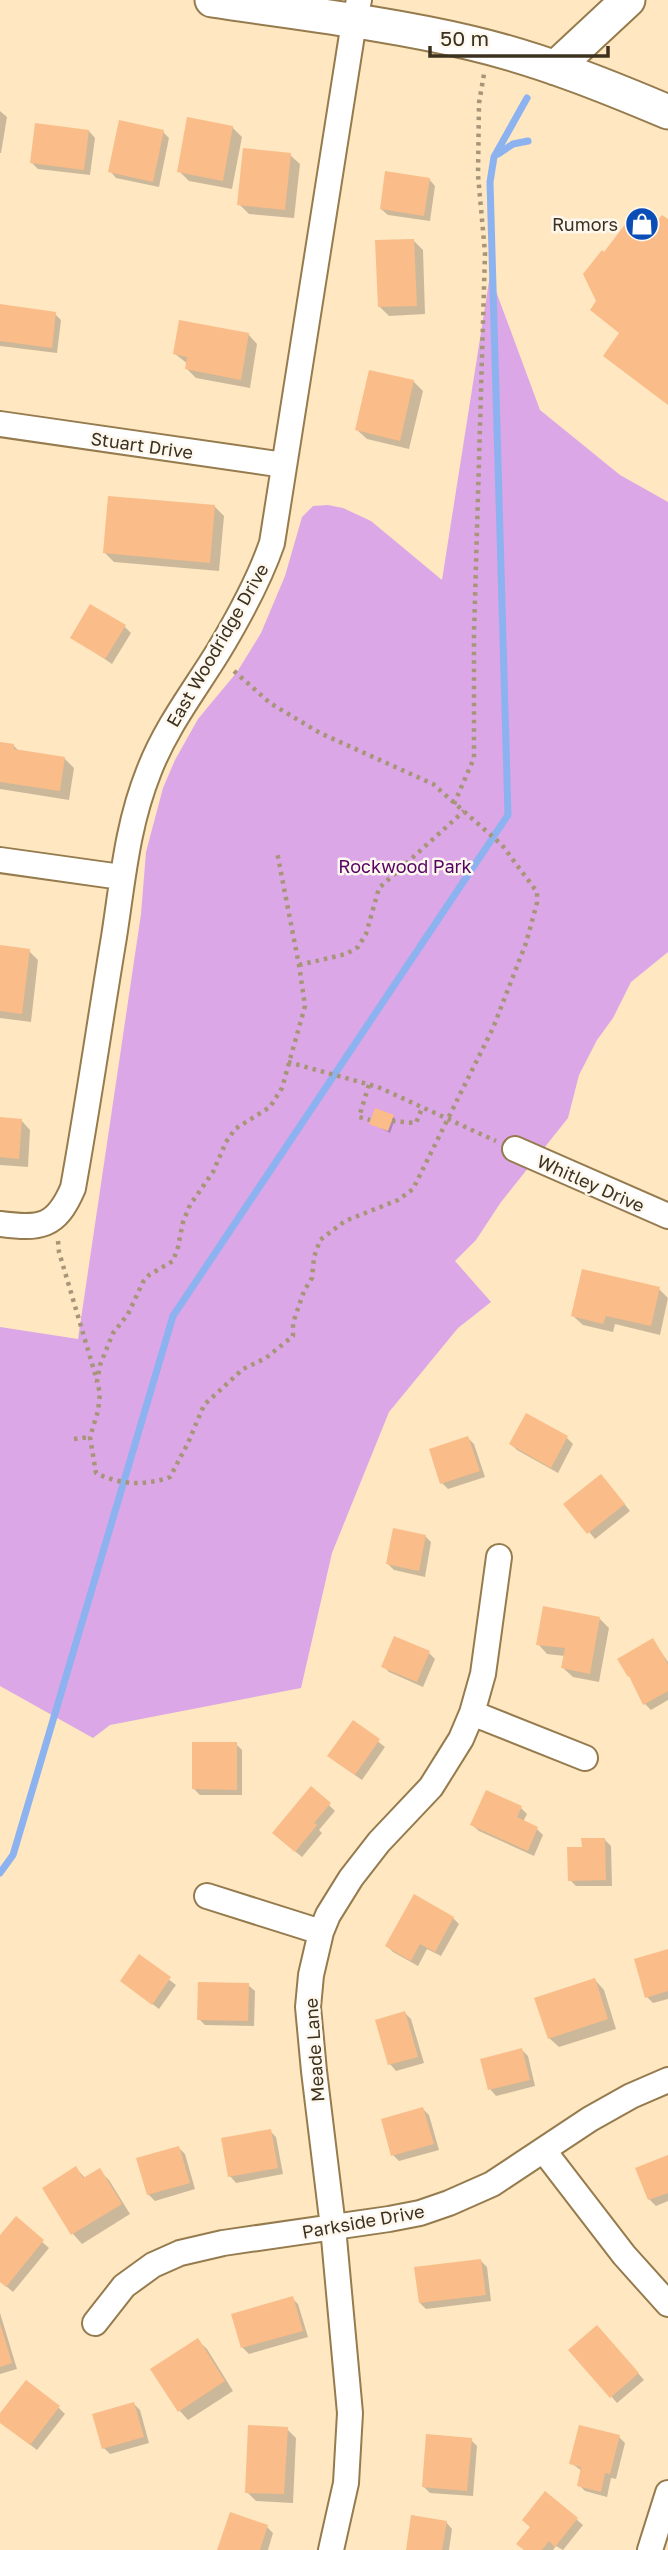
<svg xmlns="http://www.w3.org/2000/svg" width="668" height="2550" font-family="'Golos Text',sans-serif">
	<rect width="100%" height="100%" fill="#fee7c1"/>
	<path fill="#dba7e6" d="M490,275L540,410L620,475L668,502V952L631,982L613,1018L597,1040L579,1075L568,1118L501,1202L476,1240L455,1261L491,1302L458,1328L389,1412L332,1553L301,1688L110,1725L93,1738L0,1686V1327L78,1339L141,914L146,852L163,788L175,760L198,719L237,672L261,633L285,576L302,517L313,506L328,505L343,508L371,521L442,580Z"/>
	<path fill="#0003" d="M0,111L7,117L1,153H0Z
		M232,127L242,137L232,189L189,181L179,171Z
		M89,131L95,138L90,175L38,169L32,163Z
		M163,132L169,138L159,187L116,178L110,171Z
		M290,155L300,164L294,218L249,214L239,204Z
		M429,179L435,186L430,221L388,215L381,209Z
		M414,241L423,250L425,314L389,316L379,306Z
		M0,306L55,314L61,320L57,353L0,346Z
		M248,334L257,344L250,388L196,378L187,369L188,364L175,354Z
		M413,381L423,391L409,449L367,439L357,430Z
		M214,506L224,516L219,571L114,562L105,553Z
		M125,627L131,633L112,664L72,637Z
		M0,743L14,746L20,752L65,759L74,768L69,800L0,789Z
		M0,947L29,951L38,960L31,1022L0,1018Z
		M393,1116L395,1119L390,1133L371,1123Z
		M0,1119L21,1120L30,1130L28,1167L0,1165Z
		M659,1289L668,1298L660,1335L615,1324L613,1332L583,1325L573,1316Z
		M527,1415L567,1438L573,1444L558,1473L517,1450L511,1444Z
		M468,1438L474,1444L485,1477L448,1489L442,1483Z
		M607,1482L630,1511L595,1539L566,1504Z
		M425,1536L431,1542L425,1577L394,1570L388,1564Z
		M600,1619L609,1628L599,1682L573,1677L563,1668L565,1656L547,1654L538,1644Z
		M653,1640L668,1662V1700L651,1710L645,1704L634,1681L619,1660Z
		M429,1653L435,1659L423,1687L389,1672L383,1666Z
		M353,1722L385,1747L362,1780L336,1762Z
		M236,1744L242,1750V1795H200L194,1789Z
		M329,1805L335,1811L319,1830L322,1833L302,1857L280,1839Z
		M521,1808L527,1814L523,1822L537,1829L543,1835L534,1856L479,1831L472,1825Z
		M605,1840L611,1846L612,1886H576L570,1880L584,1849Z
		M453,1918L459,1924L441,1956L427,1949L418,1966L393,1952L387,1946Z
		M668,1951V1999L653,2003L647,1997Z
		M139,1957L176,1985L159,2009L122,1981Z
		M595,1980L604,1990L616,2029L559,2047L549,2038Z
		M248,1985L255,1991L254,2026L205,2025L199,2019Z
		M405,2013L411,2019L424,2063L396,2071L390,2064Z
		M522,2050L528,2056L535,2086L496,2096L490,2089Z
		M422,2108L429,2115L439,2150L399,2161L393,2155Z
		M270,2131L276,2137L283,2174L236,2183L230,2176Z
		M179,2148L185,2154L195,2189L155,2201L148,2194Z
		M668,2157V2201L656,2206L650,2200L637,2169Z
		M76,2168L86,2179L99,2170L109,2180L130,2214L82,2244L73,2234L44,2188Z
		M16,2219L49,2248L13,2292L0,2281V2238Z
		M481,2261L487,2267L491,2301L426,2309L420,2303Z
		M292,2298L298,2304L308,2337L249,2354L242,2347Z
		M0,2313L17,2369L0,2374Z
		M603,2333L644,2380L617,2403L571,2350Z
		M197,2340L207,2349L233,2391L188,2420L179,2410Z
		M134,2404L140,2410L149,2443L110,2454L104,2448Z
		M59,2408L65,2414L37,2450L0,2421V2416Z
		M287,2429L296,2438L293,2503L256,2501L247,2492Z
		M619,2437L625,2443L616,2479L611,2478L607,2497L585,2491L579,2485L582,2471L571,2463Z
		M471,2440L477,2446L473,2496L430,2493L424,2487Z
		M545,2493L583,2525L563,2550L556,2546L553,2550H525Z
		M446,2522L452,2529L449,2550H408Z
		M267,2527L273,2533L268,2550H219Z"/>
	<g fill="none" stroke-linecap="round" stroke-linejoin="round">
		<path stroke="#8db2f0" stroke-width="7" d="M498,154L513,144L528,141
			M0,1873L13,1855L173,1316L508,815L490,182L494,157L527,98"/>
	</g>
	<path fill="#fabc88" d="M187,117L233,126L223,181L177,172Z
		M119,120L164,130L153,182L108,172Z
		M35,123L89,130L84,170L30,163Z
		M243,148L291,153L285,210L237,205Z
		M385,171L430,178L424,216L380,209Z
		M636,210L655,224L662,215L668,219V405L603,356L619,333L590,310L596,301L583,274L602,250L604,252Z
		M414,239L417,306L378,307L375,240Z
		M0,304L56,312L52,348L0,341Z
		M179,320L249,333L241,380L185,369L187,357L173,354Z
		M369,370L414,380L400,441L355,430Z
		M108,496L215,505L210,563L103,553Z
		M90,604L126,625L105,659L70,638Z
		M0,742L14,744V749L65,757L60,791L0,782Z
		M0,945L30,949L22,1014L0,1011Z
		M375,1108L394,1115L388,1131L369,1124Z
		M0,1117L22,1119L19,1159L0,1157Z
		M582,1269L660,1287L651,1326L606,1316L603,1324L571,1316Z
		M526,1413L568,1436L551,1468L509,1444Z
		M468,1436L480,1471L440,1484L429,1449Z
		M601,1474L625,1504L587,1534L563,1504Z
		M393,1528L426,1535L419,1571L386,1564Z
		M543,1606L600,1617L590,1674L561,1668L565,1648L536,1645Z
		M394,1636L430,1651L417,1682L381,1667Z
		M653,1638L668,1664V1691L643,1705L629,1676L628,1677L617,1659Z
		M353,1720L380,1739L355,1775L327,1756Z
		M192,1742H237V1790L192,1789Z
		M311,1786L331,1803L314,1823L317,1825L295,1852L272,1833Z
		M486,1790L522,1806L517,1817L538,1827L528,1851L470,1825Z
		M581,1838H605L606,1880L568,1881L567,1847H582Z
		M414,1894L454,1917L435,1952L420,1944L411,1961L385,1946Z
		M668,1949V1991L645,1998L634,1959Z
		M139,1954L171,1977L152,2005L120,1981Z
		M595,1978L608,2019L548,2039L534,1998Z
		M198,1982L249,1983L248,2021L197,2020Z
		M405,2011L418,2057L388,2065L375,2020Z
		M522,2048L530,2080L488,2090L480,2059Z
		M423,2107L434,2144L391,2156L381,2119Z
		M271,2129L278,2168L228,2177L221,2138Z
		M179,2146L190,2183L147,2195L136,2158Z
		M668,2155V2193L648,2200L635,2168Z
		M76,2166L83,2178L100,2168L122,2204L71,2235L42,2188Z
		M16,2216L44,2240L6,2287L0,2282V2235Z
		M481,2259L486,2295L419,2303L414,2267Z
		M293,2296L303,2331L241,2348L231,2314Z
		M0,2323L12,2363L0,2367Z
		M597,2325L639,2373L610,2398L568,2350Z
		M198,2338L225,2381L178,2412L150,2369Z
		M26,2380L60,2406L30,2445L0,2423V2413Z
		M134,2402L144,2437L102,2449L92,2414Z
		M248,2425L288,2427L284,2494L245,2493Z
		M579,2425L620,2435L610,2474L605,2473L601,2492L577,2486L581,2467L569,2464Z
		M426,2434L472,2438L467,2491L422,2487Z
		M545,2491L578,2518L555,2547L549,2541L542,2550H524L516,2544L530,2527L522,2520Z
		M230,2512L268,2525L260,2550H217Z
		M411,2515L447,2521L442,2550H406Z"/>
	<g fill="none" stroke-linecap="round" stroke-linejoin="round">
		<g stroke="#957b4d" stroke-width="28">
			<path id="street" d="M0,424L284,465
				M0,860L121,877
				M515,1149L668,1216
				M0,1224C40,1229 56,1228 73,1188C88,1105 100,1021 114,937C123,879 127,826 149,771C166,727 194,691 218,652C239,617 259,581 272,543L354,22L359,0
				M472,1713L585,1758
				M207,1896L321,1932
				M544,2151L624,2255L668,2304
				M95,2323L124,2286L153,2265L180,2253L223,2243L389,2219L420,2213L449,2203L492,2184L590,2119L631,2096L668,2080
				M331,2550L346,2483L350,2413L333,2227L314,2071L308,2007L311,1975L321,1932L328,1915L351,1878L379,1842L431,1787L461,1739L472,1713L483,1674L499,1557
				M650,2550L668,2493"/>
		</g>
		<g stroke="#957b4d" stroke-width="37">
			<path id="secondary" d="M212,0C298,13 386,23 471,43C539,59 604,85 668,112
				M555,68L628,0"/>
		</g>
		<path stroke="#a79578" stroke-width="4.5" stroke-dasharray="3.5 5" stroke-linecap="butt" d="M234,671L270,703L320,733L433,784L502,845L537,892V903L526,943L493,1028L413,1189L398,1200L345,1221L320,1240L314,1257L312,1278L304,1291L293,1323V1336L266,1358L243,1369L204,1405L188,1443L170,1477C145,1486 120,1485 96,1473L90,1437L98,1411L100,1393L97,1382L100,1365L113,1333L128,1314L143,1282L149,1275L173,1261L178,1247L183,1222L190,1205L213,1172L226,1142L235,1129L270,1107L282,1088L305,1006L299,965L277,852
			M454,804L474,758V633L485,253L478,175L479,103L484,74
			M299,965L346,954L358,947L366,934L379,888L464,811
			M288,1062L378,1087L496,1141
			M369,1085L359,1117L370,1120
			M392,1121L416,1123L422,1108
			M58,1241L59,1252L96,1377
			M74,1439L90,1437"/>
		<use href="#street" stroke="#fff" stroke-width="24"/>
		<use href="#secondary" stroke="#fff" stroke-width="33"/>
	</g>
	<defs>
		<g id="shop-disc" transform="scale(1.75)"><circle r="9.5" fill="#0a4db7" stroke="#fdf7ed"/><path d="M-5-2.5h2.3a2.7 3.5 0 0 1 5.4 0H5L5.5 6h-11ZM-1.5-2.5h3a1.5 2.3 0 0 0-3 0Z" fill="#fff"/></g>
	</defs>
	<g fill-rule="evenodd">
		<use href="#shop-disc" x="642" y="224"/>
	</g>
	<g text-anchor="middle" dominant-baseline="central" stroke-width="5" stroke-linejoin="round" paint-order="stroke">
		<g font-size="18" fill="#3c311e" stroke="#fdf7ed" text-anchor="end">
			<text x="618" y="224">Rumors</text>
		</g>
		<g font-size="18" fill="#3c311e" stroke="#fdf7ed">
			<text transform="translate(142 445) rotate(8)">Stuart Drive</text>
			<text transform="translate(217 645) rotate(-60)">East Woodridge Drive</text>
			<text transform="translate(591 1183) rotate(24)">Whitley Drive</text>
			<text transform="translate(314 2050) rotate(-94)">Meade Lane</text>
			<text transform="translate(363 2221) rotate(-10)">Parkside Drive</text>
		</g>
		<g font-size="18" fill="#570465" stroke="#fdf7ed">
			<text x="405" y="866">Rockwood Park</text>
		</g>
	</g>
	<path d="M430 46v10h178v-10" fill="none" stroke="#3c311e" stroke-width="3.5"/>
	<text x="440" y="46" font-size="21" fill="#3c311e" stroke="#fdf7ed" stroke-width="5" paint-order="stroke">50 m</text>
</svg>
